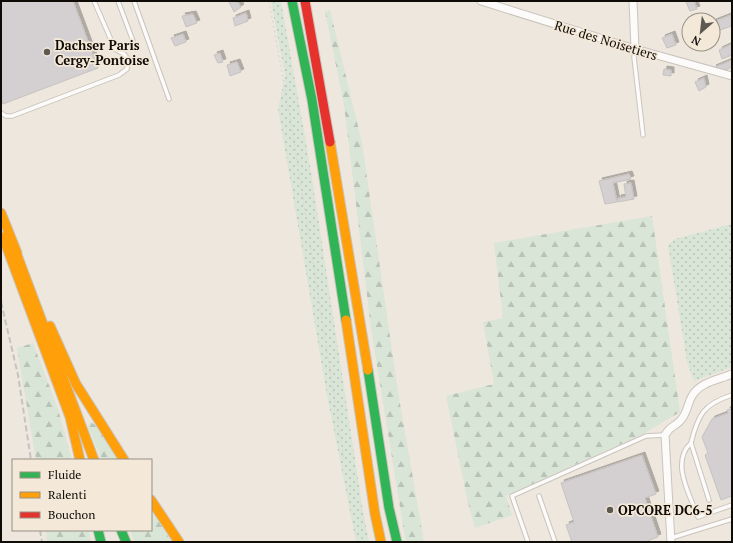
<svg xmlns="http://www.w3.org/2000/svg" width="733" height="543" font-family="'PT Serif',serif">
	<defs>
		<pattern id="grass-dots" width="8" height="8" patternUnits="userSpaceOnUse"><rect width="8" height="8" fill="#d9e5d7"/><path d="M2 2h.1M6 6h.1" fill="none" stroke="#b9c3b7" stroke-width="1.8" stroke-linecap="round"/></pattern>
		<pattern id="forest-firs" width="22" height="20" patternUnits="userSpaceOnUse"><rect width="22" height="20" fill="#d9e5d7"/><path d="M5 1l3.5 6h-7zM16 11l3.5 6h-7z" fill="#b9c3b7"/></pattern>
		<filter id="shadow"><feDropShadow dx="3" dy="-3" stdDeviation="0" flood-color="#0004"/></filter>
	</defs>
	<rect width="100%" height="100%" fill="#eee7de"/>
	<path fill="url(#grass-dots)" d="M271,1H281L310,165L363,511L369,542H356L327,395L278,109L285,76Z
		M732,224V367L694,381L687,362L668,245L675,239Z"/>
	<path fill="url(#forest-firs)" d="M330,10L362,143L398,392L424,542H406L405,538L371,328L344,105L325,11Z
		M652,216L680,412L643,434L506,496L512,515L475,528L468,503L446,396L494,384L483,322L503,318L494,243Z
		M33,343L58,409L72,460H36L17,348Z
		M91,422L95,425L118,460H102L88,427L89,423Z
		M151,510L172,542H134L130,530H151Z
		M46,530H89L91,542H47Z"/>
	<path fill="#d4cfd1" stroke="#c5c2c0" filter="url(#shadow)" d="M1,1H73L98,68L3,104L1,98Z
		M236,1V3L238,2L241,7L234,12L229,2Z
		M689,1H694L697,9L690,11L686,2Z
		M246,13L248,21L235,26L233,18Z
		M193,14L197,23L186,27L182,16Z
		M731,15L732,26L714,32L713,22Z
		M183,34L186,42L175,46L171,38Z
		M672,34L676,45L667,48L662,38Z
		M732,44V55L722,59L719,50Z
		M220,53L223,62L218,63L214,55Z
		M732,60V67L723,71L713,68Z
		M237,62L241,72L230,76L227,65Z
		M664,69L671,70V76L663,75Z
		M704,78L706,87L699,91L695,82Z
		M629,174L631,179L613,183L617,202L605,204L599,181Z
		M631,183L634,199L618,202V198L626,197L624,184Z
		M732,408V496L721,500L705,455L708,453L702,437L712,419L728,413L727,410Z
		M642,455L656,494L645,498L658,537L647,541L648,542H572L566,525L574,522L561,483Z"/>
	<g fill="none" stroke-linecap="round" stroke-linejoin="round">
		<g stroke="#c9c4bd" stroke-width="5.5">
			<path id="lane" d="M118,1L136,49
				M134,1L169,99
				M635,49L634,57L643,135
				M1,113L6,116H12L119,75L127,69L128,59L124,54L115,49L94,1
				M691,443C670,462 690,495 698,517L732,505
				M539,496L555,542
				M709,500L691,443C698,414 704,404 732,395
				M671,538L732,519
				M528,542L512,496L646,436L665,435"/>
		</g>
		<g stroke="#c9c4bd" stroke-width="9">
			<path id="street" d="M481,1L635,49L732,76
				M633,1L635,49
				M671,542L665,435C670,426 674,427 680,421C688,413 687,404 692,396C700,382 718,380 732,374"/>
		</g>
		<g stroke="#c9c4bd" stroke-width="11">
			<path id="fast" d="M292,1L312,100L346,320
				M368,370L389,508L397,542
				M98,530L101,542
				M121,530L126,542"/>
		</g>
		<g stroke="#c9c4bd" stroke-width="11">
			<path id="slow" d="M330,142L368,370
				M1,213L17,253
				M3,237L70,417L80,460
				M14,247L94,460
				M346,320L375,514L381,542
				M50,326L76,384L124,460
				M151,500L179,542"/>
		</g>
		<g stroke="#c9c4bd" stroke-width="11">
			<path id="jam" d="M305,1L330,142"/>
		</g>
		<path stroke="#d5d3d1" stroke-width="1" stroke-dasharray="2 3" stroke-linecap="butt" d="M269,1L292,128L344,460"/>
		<use href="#lane" stroke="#fcfbfa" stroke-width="3.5"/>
		<use href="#street" stroke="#fcfbfa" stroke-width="7"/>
		<use href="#fast" stroke="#30b455" stroke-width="9"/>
		<use href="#slow" stroke="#ff9f0a" stroke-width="9"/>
		<use href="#jam" stroke="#e5322d" stroke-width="9"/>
		<path stroke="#c5c3c1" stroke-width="2" stroke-dasharray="6 3" stroke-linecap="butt" d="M1,302L18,375L31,460
			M40,530L42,542"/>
	</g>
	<g fill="#5d5852" stroke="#f4e8d8" stroke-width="1.5">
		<circle cx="47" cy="52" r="4"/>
		<circle cx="610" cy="510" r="4"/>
	</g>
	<g text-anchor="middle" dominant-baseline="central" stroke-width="3.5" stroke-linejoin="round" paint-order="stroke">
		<g font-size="13" fill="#0f0b06" stroke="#f4e8d8">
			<text transform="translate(606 40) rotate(17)">Rue des Noisetiers</text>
		</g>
		<g font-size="13" font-weight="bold" fill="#0f0b06" stroke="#f4e8d8" text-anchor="start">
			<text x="55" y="45">Dachser Paris<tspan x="55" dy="15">Cergy-Pontoise</tspan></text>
			<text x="618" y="510">OPCORE DC6-5</text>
		</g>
	</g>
	<rect width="733" height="543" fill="none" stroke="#0f0b06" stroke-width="4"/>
	<rect x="12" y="459" width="140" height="72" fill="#f4e8d8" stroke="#989084"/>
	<rect x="20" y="472" width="20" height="6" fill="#30b455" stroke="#989084"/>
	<text x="48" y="479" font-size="12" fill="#0f0b06">Fluide</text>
	<rect x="20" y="492" width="20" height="6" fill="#ff9f0a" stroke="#989084"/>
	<text x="48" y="499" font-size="12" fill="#0f0b06">Ralenti</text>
	<rect x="20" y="512" width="20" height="6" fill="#e5322d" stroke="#989084"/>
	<text x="48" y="519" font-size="12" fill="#0f0b06">Bouchon</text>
	<g transform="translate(701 32) rotate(208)"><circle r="19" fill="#f4e8d8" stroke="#989084"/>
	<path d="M0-3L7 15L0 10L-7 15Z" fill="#5d5852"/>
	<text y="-6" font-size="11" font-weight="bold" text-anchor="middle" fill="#0f0b06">N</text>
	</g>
</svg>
